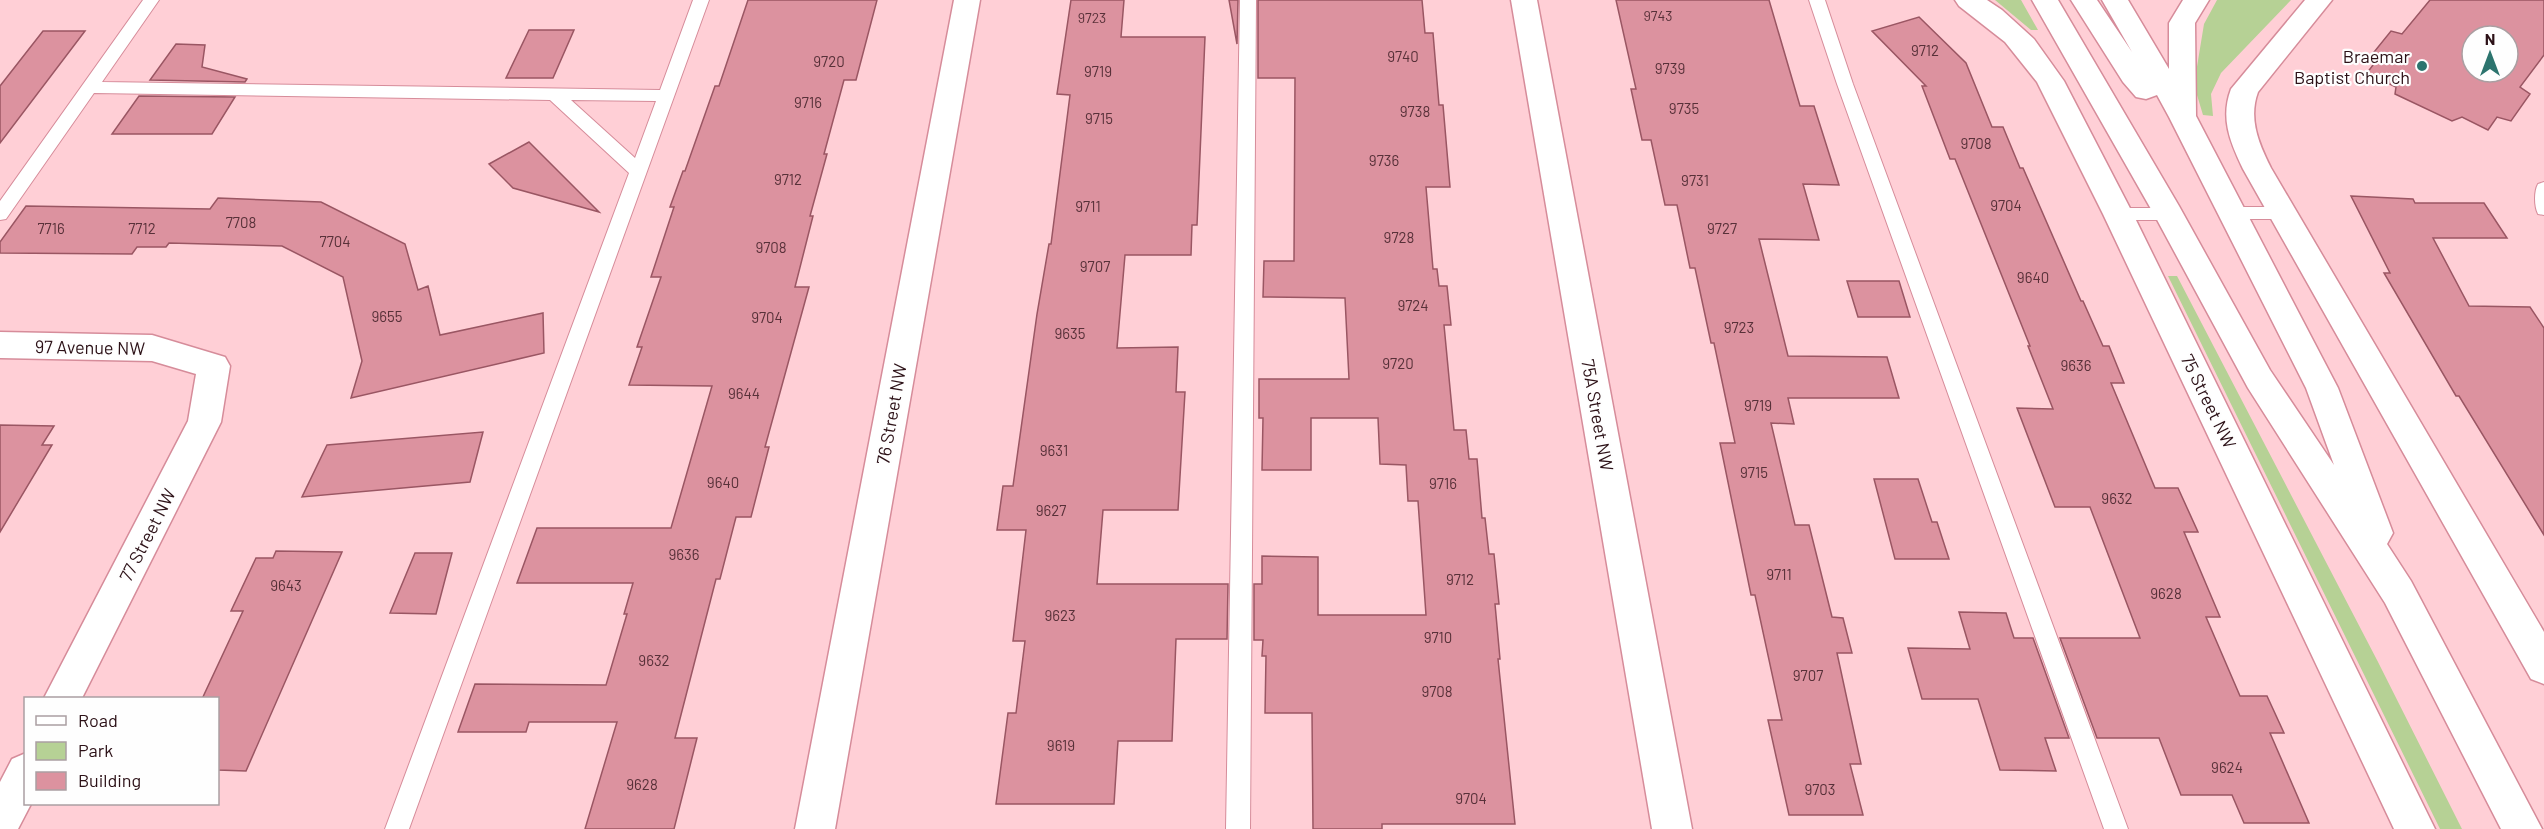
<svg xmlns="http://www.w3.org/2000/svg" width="2544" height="829" font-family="Barlow,sans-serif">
	<rect width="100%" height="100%" fill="#ffcfd6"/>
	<path fill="#b6d195" d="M1995,0H2021L2038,30H2031Z
		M2217,0H2291L2221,73L2211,94L2213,116L2203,115L2194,85L2204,24Z
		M2168,276H2177L2377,660L2462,829H2440Z"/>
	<path fill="#dc929f" stroke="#9a5663" stroke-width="1.5" fill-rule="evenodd" d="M748,0H877L856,80H844L824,154H827L810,216H813L795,287H809L765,447H769L751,517H736L720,579H716L675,738H697L674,829H585L617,722H529L526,732H458L475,684L606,685L627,614H624L633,583H517L537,528H671L712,386L629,385L642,347H637L661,277H651L674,207H670L683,171H685L715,86H719Z
		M1071,0H1124L1121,37H1205L1197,225H1192L1191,255H1125L1117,348L1178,347L1176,392H1185L1178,510H1103L1097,584H1228L1227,639H1176L1172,741H1118L1114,804H996L1008,713H1016L1025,641H1013L1026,530H997L1003,486H1013L1037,314L1049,244H1051L1070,95L1057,94Z
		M1229,0H1238L1237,44Z
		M1258,0H1422L1425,33H1433L1439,105H1443L1450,187H1426L1433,269H1437L1439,286H1447L1451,325H1444L1454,430H1466L1469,459H1477L1482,518H1485L1489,554H1494L1499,604H1495L1500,659H1498L1515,824H1382V829H1313L1312,713H1265L1266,656H1262L1263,640H1254V584H1262V556L1318,557V615H1426L1418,501H1408L1406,465L1380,464L1378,418H1311V470H1262L1263,418H1259V379H1349L1345,298L1263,297L1264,261H1294L1295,78H1258Z
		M1616,0H1769L1800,106H1814L1839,185L1803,184L1819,240L1759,239L1788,356L1887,357L1899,398H1788L1794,424L1771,423L1795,525H1809L1832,617L1843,618L1852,653H1837L1861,764H1850L1863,815H1789L1768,720H1782L1755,595H1751L1720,443H1735L1714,343H1711L1695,268H1690L1677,205H1665L1651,140H1642L1631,89H1636Z
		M2430,0H2544V55L2520,87L2530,94L2511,121L2497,117L2488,130L2462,117L2452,121L2395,94L2396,87L2367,73L2376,61L2370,57L2391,31L2402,34ZM2472,36H2508V72H2472Z
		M1919,17L1966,63L1992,127H2003L2020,168H2023L2081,301H2083L2103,346H2109L2124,383H2111L2155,488H2178L2198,532H2184L2220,617H2206L2240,696H2267L2284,733H2270L2309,823H2244L2232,795H2181L2159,738H2097L2060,638H2140L2090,507H2055L2017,408L2053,409L2028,346H2030L1955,159H1950L1922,86H1926L1872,31Z
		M529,30H574L553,78H506Z
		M43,31H85L0,143V86Z
		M176,44L205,45L202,67L247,79L245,82L150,80Z
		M139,96L235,97L212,134H112Z
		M529,142L599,212L513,188L489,164Z
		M2351,196L2413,199L2415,203H2484L2507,238H2433L2469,306L2530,307L2544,328V535L2459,396H2456L2384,273H2390Z
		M218,198L321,202L405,244L418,290L428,286L440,335L543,313L544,353L351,398L362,361L343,277L282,246L169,243L166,247H137L132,254L0,253V242L26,206L210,209Z
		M1847,281H1899L1910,317H1858Z
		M0,425L54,426L42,445H52L0,532Z
		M483,432L470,482L302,497L327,445Z
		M1874,479H1918L1932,522H1937L1949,559H1895Z
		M276,551L342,552L246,771L218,770V699H202L243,611H231L256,558H273Z
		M415,553H452L436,614L390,613Z
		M1959,612L2006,613L2014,638H2033L2069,738H2045L2056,771L2000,770L1978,699H1922L1908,648L1970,649Z"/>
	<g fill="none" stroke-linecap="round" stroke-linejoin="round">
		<g stroke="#d68c9a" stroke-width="2">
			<path id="service" d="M143,0H159L102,82L660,90L693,0H709L409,829H385L629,173L550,100L94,93L6,219L0,220V201ZM571,100L656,101L635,158Z
				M1240,0H1256L1250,829H1226Z
				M1809,0H1825L1853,84L2128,829H2104L1837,84Z
				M2544,182V215L2538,214C2534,206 2534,191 2538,184Z
				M2232,207H2283L2289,208L2292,213L2289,218L2283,219H2232L2226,218L2223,213L2226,208Z
				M2118,208H2169L2175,209L2178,214L2175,219L2169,220H2118L2112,219L2109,214L2112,209Z"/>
		</g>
		<g stroke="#d68c9a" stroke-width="3">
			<path id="minor" d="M954,0H980L835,829H795Z
				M1511,0H1537L1692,829H1652Z
				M1955,0H1987L2002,10L2034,39L2064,81L2133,214L2435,829H2394L2103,214L2037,82L2005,42L1959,6Z
				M2305,0H2332L2258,92C2248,119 2259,144 2271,168L2544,632V684L2531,679L2243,169C2230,142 2220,118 2231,89Z
				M0,332L152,335L225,357L230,366L221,422L82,698H44L188,421L196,374L152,361L0,358Z
				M26,753V804H31L18,829H0V782L12,759Z"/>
		</g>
		<g stroke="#d68c9a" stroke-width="3">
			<path id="primary" d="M2032,0H2058L2179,206L2270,370L2334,465L2306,388L2169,117L2157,95L2146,99L2136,97L2123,82L2071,0H2097L2132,52L2102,0H2128L2169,69V23L2183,0H2209L2195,23L2196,116L2338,388L2393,533L2387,544L2411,581L2542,829H2501L2385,603L2248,388L2155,216Z"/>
		</g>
		<use href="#service" fill="#fff" fill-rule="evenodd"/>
		<use href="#minor" fill="#fff" fill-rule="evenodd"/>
		<use href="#primary" fill="#fff" fill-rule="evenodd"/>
	</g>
	<circle fill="#2c746e" stroke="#fefefe" stroke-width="2" cx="2422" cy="66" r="6"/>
	<g text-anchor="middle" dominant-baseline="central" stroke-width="4.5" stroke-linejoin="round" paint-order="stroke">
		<g font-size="14" fill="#583139">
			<text x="1658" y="15">9743</text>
			<text x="1092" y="17">9723</text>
		</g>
		<g font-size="15" fill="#583139">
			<text x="1925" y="50">9712</text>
			<text x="1403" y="56">9740</text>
			<text x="829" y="61">9720</text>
			<text x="1670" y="68">9739</text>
			<text x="1098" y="71">9719</text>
			<text x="808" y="102">9716</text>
			<text x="1684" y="108">9735</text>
			<text x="1415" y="111">9738</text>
			<text x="1099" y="118">9715</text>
			<text x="1976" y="143">9708</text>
			<text x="1384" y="160">9736</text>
			<text x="788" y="179">9712</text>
			<text x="1695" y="180">9731</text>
			<text x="2006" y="205">9704</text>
			<text x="1088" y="206">9711</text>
			<text x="241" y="222">7708</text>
			<text x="51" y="228">7716</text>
			<text x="142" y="228">7712</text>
			<text x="1722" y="228">9727</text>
			<text x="1399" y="237">9728</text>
			<text x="335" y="241">7704</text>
			<text x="771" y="247">9708</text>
			<text x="1095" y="266">9707</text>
			<text x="2033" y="277">9640</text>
			<text x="1413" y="305">9724</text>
			<text x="387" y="316">9655</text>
			<text x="767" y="317">9704</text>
			<text x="1739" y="327">9723</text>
			<text x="1070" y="333">9635</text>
			<text x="1398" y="363">9720</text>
			<text x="2076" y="365">9636</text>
			<text x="744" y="393">9644</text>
			<text x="1758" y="405">9719</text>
			<text x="1054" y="450">9631</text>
			<text x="1754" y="472">9715</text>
			<text x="723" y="482">9640</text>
			<text x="1443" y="483">9716</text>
			<text x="2117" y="498">9632</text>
			<text x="1051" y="510">9627</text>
			<text x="684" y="554">9636</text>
			<text x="1779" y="574">9711</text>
			<text x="1460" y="579">9712</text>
			<text x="286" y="585">9643</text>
			<text x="2166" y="593">9628</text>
			<text x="1060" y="615">9623</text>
			<text x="1438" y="637">9710</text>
			<text x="654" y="660">9632</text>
			<text x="1808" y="675">9707</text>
			<text x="1437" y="691">9708</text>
			<text x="1061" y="745">9619</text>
			<text x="2227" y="767">9624</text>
			<text x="642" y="784">9628</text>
			<text x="1820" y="789">9703</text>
			<text x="1471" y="798">9704</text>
		</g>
		<g font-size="18" fill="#2c1117" stroke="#fefefe" text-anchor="end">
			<text x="2410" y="56">Braemar<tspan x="2410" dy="21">Baptist Church</tspan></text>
		</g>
		<g font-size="18" fill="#2c1117" stroke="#fefefe">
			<text transform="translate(90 347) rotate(1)">97 Avenue NW</text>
			<text transform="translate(2209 401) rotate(64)">75 Street NW</text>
			<text transform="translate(891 414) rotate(-80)">76 Street NW</text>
			<text transform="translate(1598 415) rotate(80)">75A Street NW</text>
			<text transform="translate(147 535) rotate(-63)">77 Street NW</text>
		</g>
	</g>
	<rect x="24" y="697" width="195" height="108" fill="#fefefe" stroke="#aa9fa2" stroke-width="1.5"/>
	<rect x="36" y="716" width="30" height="9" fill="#ffffff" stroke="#aa9fa2" stroke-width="1.5"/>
	<text x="78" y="727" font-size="18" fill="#2c1117">Road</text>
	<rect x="36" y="742" width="30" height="18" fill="#b6d195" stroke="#aa9fa2" stroke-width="1.5"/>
	<text x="78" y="757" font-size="18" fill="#2c1117">Park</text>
	<rect x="36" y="772" width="30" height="18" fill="#dc929f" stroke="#aa9fa2" stroke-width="1.5"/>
	<text x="78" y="787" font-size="18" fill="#2c1117">Building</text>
	<g transform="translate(2490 54)"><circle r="28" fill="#fefefe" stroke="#aa9fa2" stroke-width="1.5"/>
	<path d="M0-4.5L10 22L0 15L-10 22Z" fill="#2c746e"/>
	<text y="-9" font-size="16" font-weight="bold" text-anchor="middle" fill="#2c1117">N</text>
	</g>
</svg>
